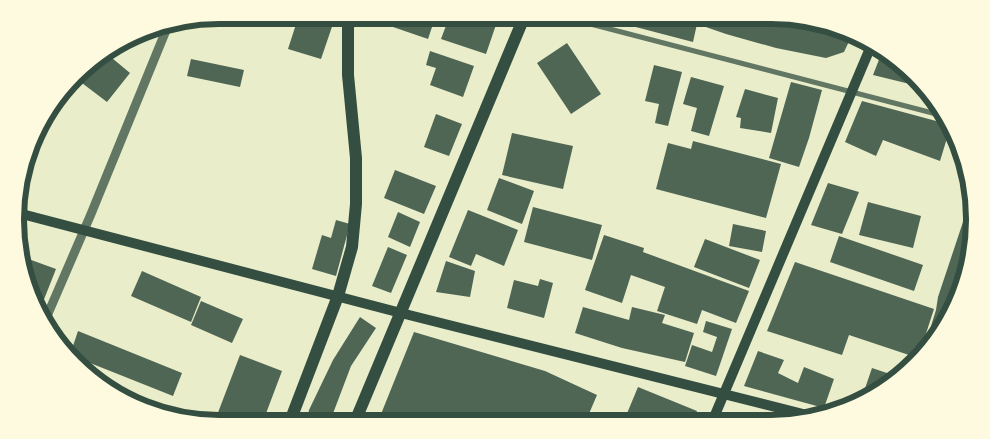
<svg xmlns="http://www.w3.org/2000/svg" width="990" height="439" font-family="Quicksand,sans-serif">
	<rect width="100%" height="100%" fill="#e9edc9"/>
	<path fill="#4f6655" d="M299,15H336L321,59L288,49Z
		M397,15H405L404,17L422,23L424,15H436L428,39L393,27Z
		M450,15H495L499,16L486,54L441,39Z
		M631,15H765L764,21L785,27L788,18L837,26L852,35L844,52L826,58L776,48L726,34L697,24L693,42L628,25Z
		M567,43L601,94L571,114L537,63Z
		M430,51L474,66L463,97L430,85L436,68L426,65Z
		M882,52L906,66L922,87L873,75Z
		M106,53L130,73L107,102L78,80L94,60Z
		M191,59L244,70L240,87L187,76Z
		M654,65L682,72L668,126L655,123L659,104L645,101Z
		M691,77L724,86L709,136L691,131L697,108L683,104Z
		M791,82L822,90L809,138L799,167L769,158Z
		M745,89L778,98L771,133L740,128L741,118L736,117Z
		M862,101L951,125L940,161L883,140L876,156L845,142Z
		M436,114L462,124L449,156L424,147Z
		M512,133L573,146L563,189L502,175Z
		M693,141L781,164L766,218L656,189L668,143L691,149Z
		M395,170L436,186L424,214L384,198Z
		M499,178L534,191L522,224L487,210Z
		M828,183L859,192L842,234L811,225Z
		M868,202L921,216L913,248L859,235Z
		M533,207L602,225L592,260L524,242Z
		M468,210L518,230L504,266L476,254L471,266L449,257Z
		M398,212L420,222L410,247L388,237Z
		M966,213L973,215L964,286L940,333L922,355L936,310L938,297Z
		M336,220L350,224L336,276L312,269L322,235L331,238Z
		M733,224L766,231L762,252L729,246Z
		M604,235L644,248L643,252L749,291L736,323L702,310L697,324L657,311L665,287L631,275L622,303L585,290Z
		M839,236L923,265L914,291L830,262Z
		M705,239L760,260L749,288L694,267Z
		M388,247L407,255L391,293L372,286Z
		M23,257L56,269L39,312L22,260Z
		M446,261L475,271L470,297L436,292Z
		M795,262L934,309L918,358L849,335L842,355L767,331Z
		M142,271L201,297L191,322L131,296Z
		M540,279L553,283L544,318L507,308L514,280L538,286Z
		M201,301L243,319L232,343L191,325Z
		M583,307L629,320L632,307L665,315L662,323L694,333L685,362L622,348L575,333Z
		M360,317L376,328L351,366L329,424H306L309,410L333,360Z
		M706,321L732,329L716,376L685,366L692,345L712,352L717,337L703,332Z
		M78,331L182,373L173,396L70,355Z
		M414,332L545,371L597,395L585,423L377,424Z
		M758,351L784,360L778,373L798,383L804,367L834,379L824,408L744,386Z
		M240,355L282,371L262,424L214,423Z
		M872,368L899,377L860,403Z
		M638,387L697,411L692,423H623Z
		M733,412L776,421V422H728Z"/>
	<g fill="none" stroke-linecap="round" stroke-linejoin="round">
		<path stroke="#617663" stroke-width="5" d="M556,15L944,116"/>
		<path stroke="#617663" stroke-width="9" d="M44,323L91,214L169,23"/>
		<path stroke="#344e41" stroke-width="10" d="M18,213L401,313L815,417
			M712,422L871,46"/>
		<path stroke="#344e41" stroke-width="12" d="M289,424L338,296L352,247L356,204V158L348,75V28L350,15
			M354,424L525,15"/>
	</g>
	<path d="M0 0H990V439H0ZM219 24H771A195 195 0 0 1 966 219V220A195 195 0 0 1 771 415H219A195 195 0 0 1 24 220V219A195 195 0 0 1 219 24Z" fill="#fefae0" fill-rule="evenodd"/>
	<path fill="none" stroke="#344e41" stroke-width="6" d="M219 24H771A195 195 0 0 1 966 219V220A195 195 0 0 1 771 415H219A195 195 0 0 1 24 220V219A195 195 0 0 1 219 24Z"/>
</svg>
